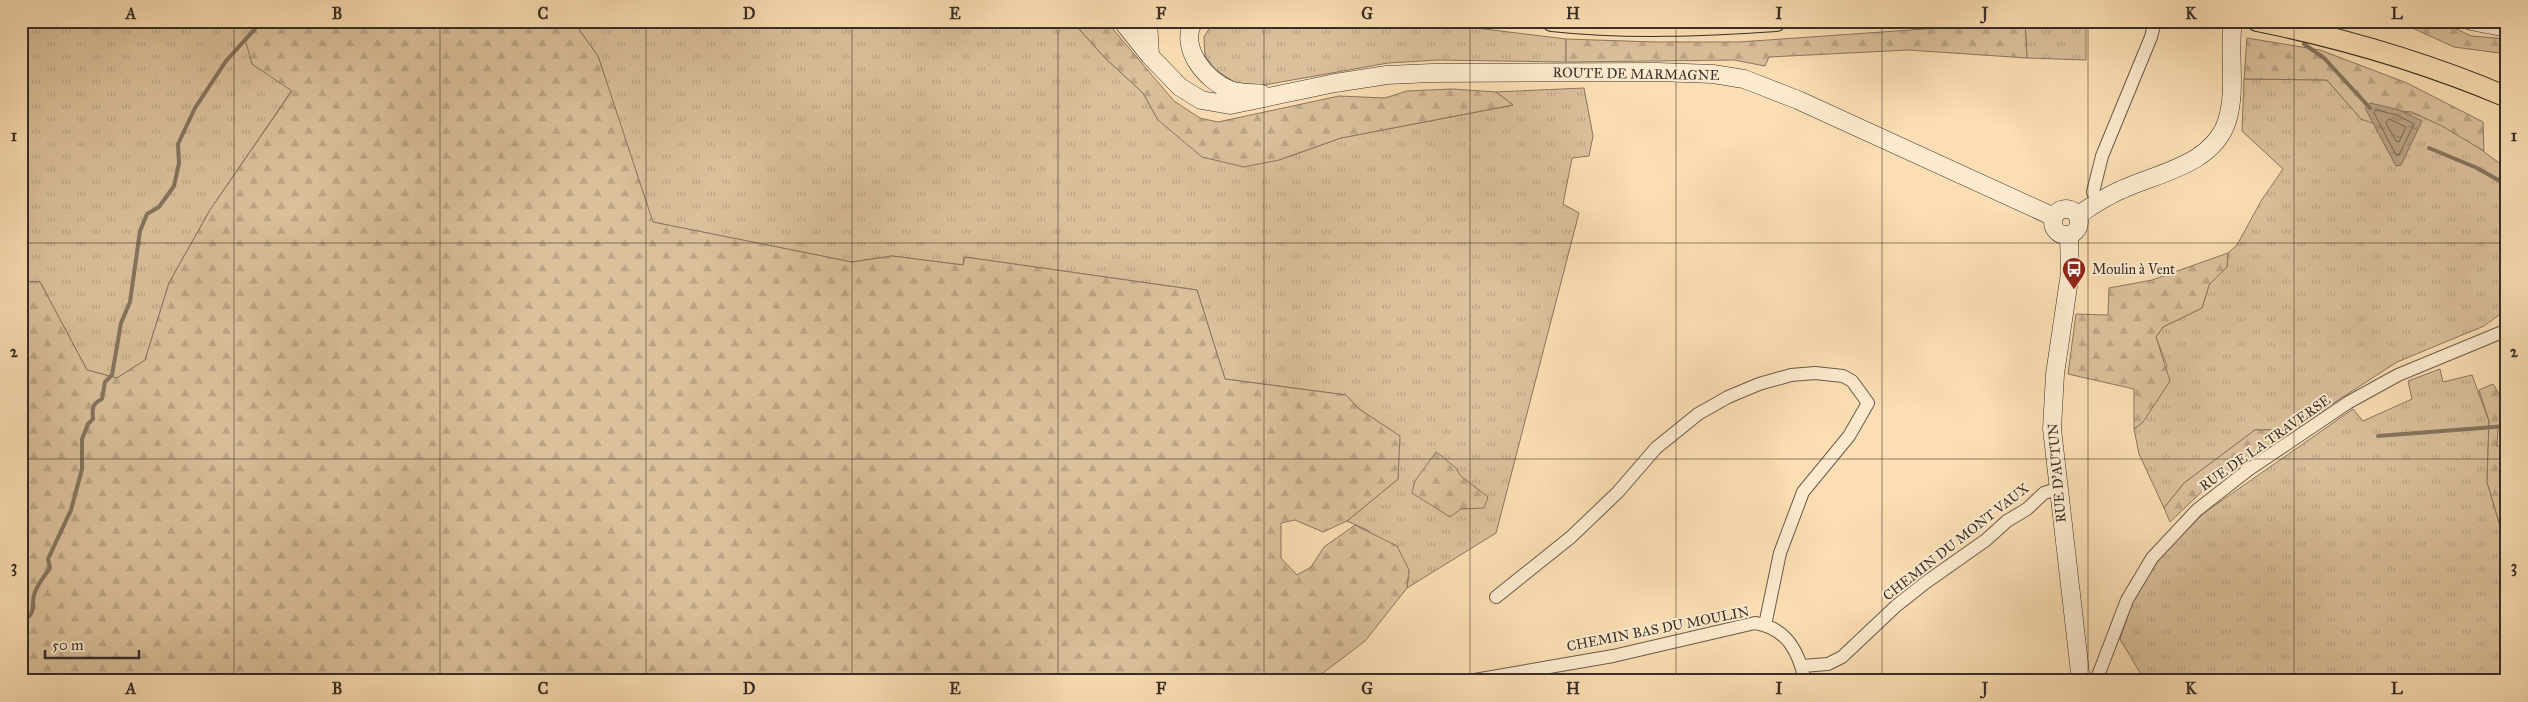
<svg xmlns="http://www.w3.org/2000/svg" width="2528" height="702" font-family="'IM FELL Great Primer',serif">
	<defs>
		<pattern id="grass-tufts" width="24" height="20" patternUnits="userSpaceOnUse" patternTransform="scale(1.25)"><rect width="24" height="20" fill="#dac09b"/><path d="M3 7l-1-3M5 7V3M7 7l1-3M15 17l-1-3M17 17v-4M19 17l1-3" fill="none" stroke="#bca586"/></pattern>
		<pattern id="forest-firs" width="22" height="20" patternUnits="userSpaceOnUse" patternTransform="scale(1.25)"><rect width="22" height="20" fill="#dac09b"/><path d="M5 1l3.5 6h-7zM16 11l3.5 6h-7z" fill="#bca586"/></pattern>
		<pattern id="water-ripples" width="26" height="14" patternUnits="userSpaceOnUse" patternTransform="scale(1.25)"><rect width="26" height="14" fill="#b9a283"/><path d="M2 4q2-2 4 0t4 0M15 11q2-2 4 0t4 0" fill="none" stroke="#97846b"/></pattern>
	</defs>
	<rect width="100%" height="100%" fill="#fbdeb3"/>
	<filter id="stains"><feTurbulence type="fractalNoise" baseFrequency=".004" numOctaves="4"/><feColorMatrix values="0 0 0 0 .2 0 0 0 0 .09 0 0 0 0 .02 0 0 0 .5 -.17"/></filter>
	<radialGradient id="worn" r=".72"><stop offset=".6" stop-color="#630" stop-opacity="0"/><stop offset="1" stop-color="#630" stop-opacity=".3"/></radialGradient>
	<path fill="url(#grass-tufts)" stroke="#897761" d="M21,21H264L245,39L292,90L210,210L169,283L145,360L117,378L87,370L40,282L21,281Z
		M573,21H1072L1105,58L1143,93L1158,120L1279,160L1341,138L1513,105L1496,92L1584,88L1593,136L1589,156L1572,158L1563,204L1579,213L1496,533L1407,588L1409,570L1369,531L1347,521L1398,479L1399,436L1359,409L1346,395L1225,379L1197,290L964,257L963,265L892,256L852,262L652,222L598,56Z
		M1214,21H1419L1566,39V62L1438,60L1388,63L1253,87L1237,84L1216,70L1205,56L1204,37Z
		M2025,22L2086,25V60L2027,58Z
		M2244,79L2327,80L2361,119C2370,116 2381,111 2391,111C2430,110 2477,146 2507,169V309L2484,326L2397,362L2292,430H2255L2184,483L2164,508L2139,454L2134,429L2143,422L2167,366L2156,337L2163,327L2202,308L2209,285L2227,267L2228,253L2237,245L2261,201L2283,169L2242,131Z
		M2440,369L2443,382L2472,375L2489,421L2487,482L2507,549V681H2145L2120,639L2132,604L2154,564L2169,546L2204,513L2353,409L2363,421L2412,399L2408,381Z"/>
	<path fill="url(#forest-firs)" stroke="#897761" d="M264,21H573L598,56L653,222L852,262L892,256L963,265L965,257L1197,290L1225,379L1346,395L1359,409L1400,436L1398,479L1347,521L1323,532L1295,520L1281,523V558L1297,575L1311,567L1324,547L1355,525L1397,546L1409,570L1407,588L1365,641L1323,673L1303,681H31L21,653V281L40,282L87,370L117,378L145,360L169,283L210,210L292,91L252,64L245,39Z
		M1072,21H1106L1174,101L1200,118L1218,122L1339,96L1385,98L1407,91L1451,89L1496,92L1513,105L1341,138L1279,160L1244,167L1202,157L1158,120L1143,93L1105,58Z
		M2356,21H2440L2471,36L2507,39V54L2454,47L2408,26Z
		M2025,22L2027,58L1908,50L1769,57L1765,66L1734,60L1566,62V39L1655,42H1739Z
		M2247,38L2320,50L2407,83L2483,122L2484,151L2442,126L2412,112L2389,110L2372,123L2361,119L2327,80L2244,79Z
		M2228,253L2227,267L2209,285L2202,308L2163,327L2156,337L2170,381L2143,422L2134,429V389L2068,374L2076,314L2108,315L2109,288L2152,280Z
		M2493,384L2507,407V427L2498,430L2497,446L2507,443V549L2487,482L2489,421L2479,390Z
		M2255,430H2292L2213,481L2170,522L2164,508L2184,483Z
		M1436,452L1455,467L1461,476L1488,497L1484,508L1461,509L1450,517L1412,493L1415,481Z"/>
	<path fill="url(#water-ripples)" stroke="#85745e" d="M2370,103L2399,110L2422,121L2401,165L2396,166L2365,108Z"/>
	<g fill="none" stroke-linecap="round" stroke-linejoin="round">
		<path stroke="#786855" stroke-width="1" d="M2376,110L2397,115L2414,124L2399,155H2396L2374,113Z
			M2389,119L2406,127L2399,142L2396,141L2386,123Z"/>
		<path stroke="#85745e" stroke-width="4" d="M2304,44L2324,58L2370,108
			M2429,148L2477,168L2507,185
			M2378,436L2507,426
			M21,623C40,610 29,607 35,592C38,584 45,575 50,568L48,559L71,510L82,469V439L88,424L93,419C92,408 92,404 102,399L105,382L112,375L121,323L130,302L140,231L147,214L159,207L174,186L179,163L178,144L195,108L226,61L262,21"/>
		<g stroke="#695a4a" stroke-width="14">
			<path id="minor" d="M2097,202L2093,192L2102,156L2151,37L2155,21
				M1496,597L1571,537L1618,492L1656,448L1698,414L1728,397L1759,384L1791,375L1815,373L1843,376L1852,381L1868,403L1849,436L1803,492L1780,553L1765,625
				M1802,666L1828,664L1842,657L1896,606L1925,583L1986,540L2007,521L2027,509L2044,493L2057,489
				M1469,681L1613,656L1755,623C1787,628 1799,652 1805,681
				M2096,681L2127,600L2152,558L2197,510L2248,470L2349,402L2398,375L2507,330"/>
		</g>
		<g stroke="#382e27" stroke-width="19">
			<path id="secondary" d="M1122,21L1150,56L1180,87L1201,100L1230,105L1335,83L1387,75L1432,73L1658,72L1713,74L1744,79L1798,100L2054,217
				M1148,21L1150,56
				M1194,21C1178,47 1206,81 1230,90C1240,93 1252,93 1262,94
				M2471,21L2507,28
				M2053 222a13 13 0 1 1 26 0a13 13 0 1 1-26 0Z
				M2078,215C2092,206 2106,196 2121,190C2157,173 2213,165 2227,121C2237,89 2228,54 2233,21
				M2069,235L2070,273L2055,374L2052,429L2081,681"/>
		</g>
		<g stroke="#382e27" stroke-width="22">
			<path id="primary" d="M1552,21C1626,29 1701,26 1776,21
				M2257,21C2342,38 2427,63 2507,97"/>
		</g>
		<use href="#minor" stroke="#fceace" stroke-width="12"/>
		<use href="#secondary" stroke="#fceace" stroke-width="18"/>
		<use href="#primary" stroke="#fbdeb3" stroke-width="20"/>
	</g>
	<path fill="none" stroke="#382e27" stroke-width="1" stroke-opacity="0.55" d="M234,21V681M440,21V681M646,21V681M852,21V681M1058,21V681M1264,21V681M1470,21V681M1676,21V681M1882,21V681M2088,21V681M2294,21V681M21,243H2507M21,459H2507"/>
	<defs>
		<g id="bus-pin" transform="scale(1.25)"><path d="M0 17L-7.5 6A9.5 9.5 0 1 1 7.5 6Z" fill="#8f2418" stroke="#fceace"/><path d="M-5-6H5V4H4V6H2V4H-2V6H-4V4H-5ZM-3.5-4V0h7V-4ZM-3.5 1.2v1.5H-2V1.2ZM2 1.2v1.5H3.5V1.2Z" fill="#fff"/></g>
	</defs>
	<g fill-rule="evenodd">
		<use href="#bus-pin" x="2074" y="269"/>
	</g>
	<g text-anchor="middle" dominant-baseline="central" stroke-width="4" stroke-linejoin="round" paint-order="stroke">
		<g font-size="14" fill="#382e27" stroke="#fceace">
			<text transform="translate(1636 74) rotate(1)">ROUTE DE MARMAGNE</text>
			<text transform="translate(2265 443) rotate(-35)">RUE DE LA TRAVERSE</text>
			<text transform="translate(2057 473) rotate(-95)">RUE D'AUTUN</text>
			<text transform="translate(1956 542) rotate(-38)">CHEMIN DU MONT VAUX</text>
			<text transform="translate(1658 629) rotate(-11)">CHEMIN BAS DU MOULIN</text>
		</g>
		<g font-size="14" fill="#382e27" stroke="#fceace" text-anchor="start">
			<text x="2092" y="269">Moulin à Vent</text>
		</g>
	</g>
	<rect width="2528" height="702" fill="none" stroke="#fbdeb3" stroke-width="55"/>
	<path d="M45 650v8h94v-8" fill="none" stroke="#382e27" stroke-width="2.5"/>
	<text x="52" y="650" font-size="15" fill="#382e27" stroke="#fceace" stroke-width="4" paint-order="stroke">50 m</text>
	<rect x="28" y="28" width="2472" height="646" fill="none" stroke="#382e27" stroke-width="2"/>
	<g font-size="16" text-anchor="middle" font-weight="bold" fill="#382e27">
		<text x="131" y="19">A</text>
		<text x="337" y="19">B</text>
		<text x="543" y="19">C</text>
		<text x="749" y="19">D</text>
		<text x="955" y="19">E</text>
		<text x="1161" y="19">F</text>
		<text x="1367" y="19">G</text>
		<text x="1573" y="19">H</text>
		<text x="1779" y="19">I</text>
		<text x="1985" y="19">J</text>
		<text x="2191" y="19">K</text>
		<text x="2397" y="19">L</text>
		<text x="14" y="141">1</text>
		<text x="2514" y="141">1</text>
		<text x="14" y="357">2</text>
		<text x="2514" y="357">2</text>
		<text x="14" y="572">3</text>
		<text x="2514" y="572">3</text>
		<text x="131" y="694">A</text>
		<text x="337" y="694">B</text>
		<text x="543" y="694">C</text>
		<text x="749" y="694">D</text>
		<text x="955" y="694">E</text>
		<text x="1161" y="694">F</text>
		<text x="1367" y="694">G</text>
		<text x="1573" y="694">H</text>
		<text x="1779" y="694">I</text>
		<text x="1985" y="694">J</text>
		<text x="2191" y="694">K</text>
		<text x="2397" y="694">L</text>
	</g>
	<rect width="100%" height="100%" filter="url(#stains)"/>
	<rect width="100%" height="100%" fill="url(#worn)"/>
</svg>
